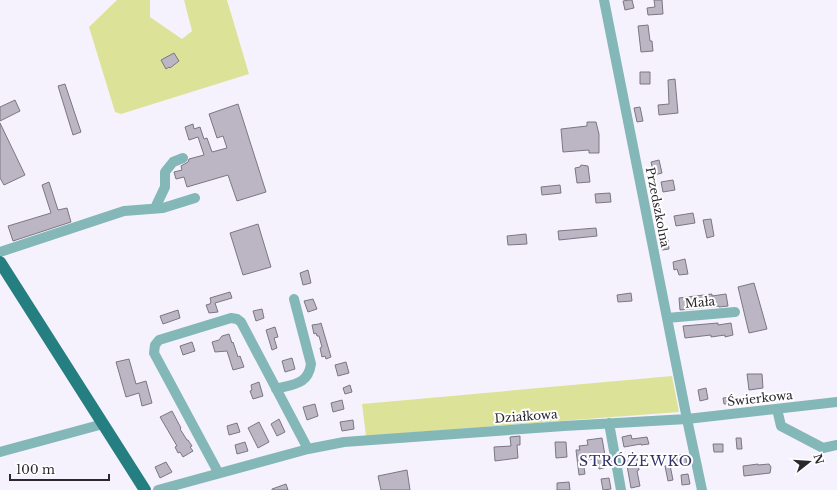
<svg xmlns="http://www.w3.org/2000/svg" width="837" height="490" font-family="'Libre Baskerville',serif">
	<rect width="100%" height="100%" fill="#f6f2fd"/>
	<path fill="#dce398" d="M117,0H150V17L182,39L192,31L184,0H227L249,74L121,114L115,112L89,27Z
		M672,376L679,412L366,436L362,404Z"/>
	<path fill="#bcb6c4" stroke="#7b7683" d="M629,0H632L634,8L625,10L623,1Z
		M654,0H662L663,14L648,15L647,8L655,7Z
		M648,25L650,41H652L653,51L641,52L638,26Z
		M174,53L179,61L170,68L169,67L166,69L161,60Z
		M640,72H650V84H640Z
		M675,79L678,113L659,115L658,105L669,104L668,80Z
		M65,84L81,132L73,135L58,86Z
		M15,100L20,111L0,121V107Z
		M238,104L266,192L237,201L228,175L187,187L184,177L176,179L174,172L182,170L181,166L188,162L189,159L204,155L198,137L189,140L185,127L193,124L194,129L200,127L204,139L207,138L212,152L227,148L223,136L217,138L209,114Z
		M640,107L643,121L637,122L634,108Z
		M587,122H596L599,134V153H589V150L563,152L561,129L587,126Z
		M0,123L25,175L4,185L0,178Z
		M659,160L662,173L654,175L651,162Z
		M581,165L588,166L590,182L577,183L575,168L580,167Z
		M673,180L675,190L663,192L661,182Z
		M49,182L58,210L67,208L71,222L13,241L8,226L51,213L42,185Z
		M560,185L561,193L542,195L541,187Z
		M610,193L611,202L596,203L595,194Z
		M693,213L695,223L676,226L674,216Z
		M711,219L714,236L707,238L703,220Z
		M258,224L271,267L243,275L230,233Z
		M596,228L597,236L559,240L558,231Z
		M526,234L527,244L508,245L507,236Z
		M668,240L669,249L662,250L661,241Z
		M685,259L688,274L679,275L677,269L674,270L673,262Z
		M308,270L311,283L303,285L300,273Z
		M754,283L767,329L749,333L738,287Z
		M230,292L232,298L215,303L218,312L209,313L206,305L210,304V303L211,302L210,298Z
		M631,293L632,301L618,302L617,295Z
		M712,294V296L726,294L728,306L719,307V306L680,310L679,298Z
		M313,299L317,309L308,312L304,301Z
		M262,309L264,318L256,321L253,311Z
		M178,310L180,318L163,324L160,316Z
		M718,323V325L731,323L733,335L725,337V335L711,337V335L685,338L683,326Z
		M319,324L321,323L331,357L326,359L325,356L322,357L320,348L322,347L319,336H317L316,333L314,334L312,325Z
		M275,327L278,337L274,338L277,348L272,350L266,330Z
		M229,334L232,343L233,342L238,357L240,356L244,367L233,370L227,351L215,352L212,342L219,340L222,336Z
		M192,342L195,351L183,355L180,346Z
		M292,358L295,369L285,372L282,361Z
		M129,359L136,384L146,381L152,403L142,406L139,393L126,397L116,362Z
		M346,362L349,373L338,376L335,365Z
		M747,374H762L763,388L749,390Z
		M259,382L263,396L253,399L250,391L252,390L251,385Z
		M350,385L352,392L345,394L343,388Z
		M706,388L708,399L700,401L698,390Z
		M733,397L734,403L724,404L723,398Z
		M342,400L344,409L333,412L331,403Z
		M315,404L318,416L307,420L303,407Z
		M172,411L181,428L180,429L187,440H188L192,446L190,447L193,451L183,457L180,452L178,453L175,447L177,446L160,417Z
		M279,419L285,432L277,436L271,424Z
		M353,420L354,429L342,431L340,422Z
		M259,422L269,442L258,448L248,428Z
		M237,423L240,432L229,435L227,426Z
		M631,435L632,439L647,437L649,444L641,445V444L624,447L622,437Z
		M520,436V445H517L518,458L495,461L494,447L511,446L510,437Z
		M602,438L607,467L599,469L597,458L583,461L585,474L579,475L576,450H580L579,446L588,445L587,440Z
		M736,438H741L742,449H737Z
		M245,442L248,451L237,454L235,445Z
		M555,442H566L567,457L556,458Z
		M713,444H723V452H714Z
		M685,454L687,463L678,465L676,456Z
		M637,458L639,470L637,471L640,486L631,488L626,460Z
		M166,462L172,472L160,478L155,467Z
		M758,464V465L769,464L771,467L770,473L744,476L743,466Z
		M670,465L673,480L668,481L665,466Z
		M407,470L410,490H381L378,476Z
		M688,474L690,484L682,485L681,475Z
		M609,478L611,489L603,490L601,479Z
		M569,482L570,490H557V483Z
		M286,484L288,490H272V489Z"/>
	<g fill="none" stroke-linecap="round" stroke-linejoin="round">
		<path stroke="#84b7b7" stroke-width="10" d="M604,0L687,419L702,490
			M155,208L165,187V172L173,162L183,158
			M0,252L124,211L163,208L195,198
			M667,318L735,312
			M276,389C293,384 308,385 311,364L294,299
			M777,409L781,426L823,448L837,445
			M609,423L621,490
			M0,452L103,424
			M218,472L154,353L155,345L159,340L231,318L237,319L241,322L308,449
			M158,490L308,449L344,442L564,426L687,419L837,402"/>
		<path stroke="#257f80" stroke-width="12" d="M0,262L145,490"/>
	</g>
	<g text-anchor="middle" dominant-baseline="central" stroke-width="4" stroke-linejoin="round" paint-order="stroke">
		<g font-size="12" fill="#2a282d" stroke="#fff">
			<text transform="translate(658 207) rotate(79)">Przedszkolna</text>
			<text transform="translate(700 302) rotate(-5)">Mała</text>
			<text transform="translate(760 398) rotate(-6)">Świerkowa</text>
			<text transform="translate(526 416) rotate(-4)">Działkowa</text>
		</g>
		<g font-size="14" letter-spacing="1" fill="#31316c" stroke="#fff">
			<text x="636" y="461">STRÓŻEWKO</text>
		</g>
	</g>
	<g transform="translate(809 462) rotate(73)" stroke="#ffffff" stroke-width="3" paint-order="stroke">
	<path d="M0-3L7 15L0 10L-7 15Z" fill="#2a282d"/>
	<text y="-6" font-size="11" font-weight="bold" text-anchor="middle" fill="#2a282d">N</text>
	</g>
	<path d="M10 474v6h99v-6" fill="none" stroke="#2a282d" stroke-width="2"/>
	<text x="16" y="474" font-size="12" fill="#2a282d" stroke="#ffffff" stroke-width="3" paint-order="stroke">100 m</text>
</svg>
